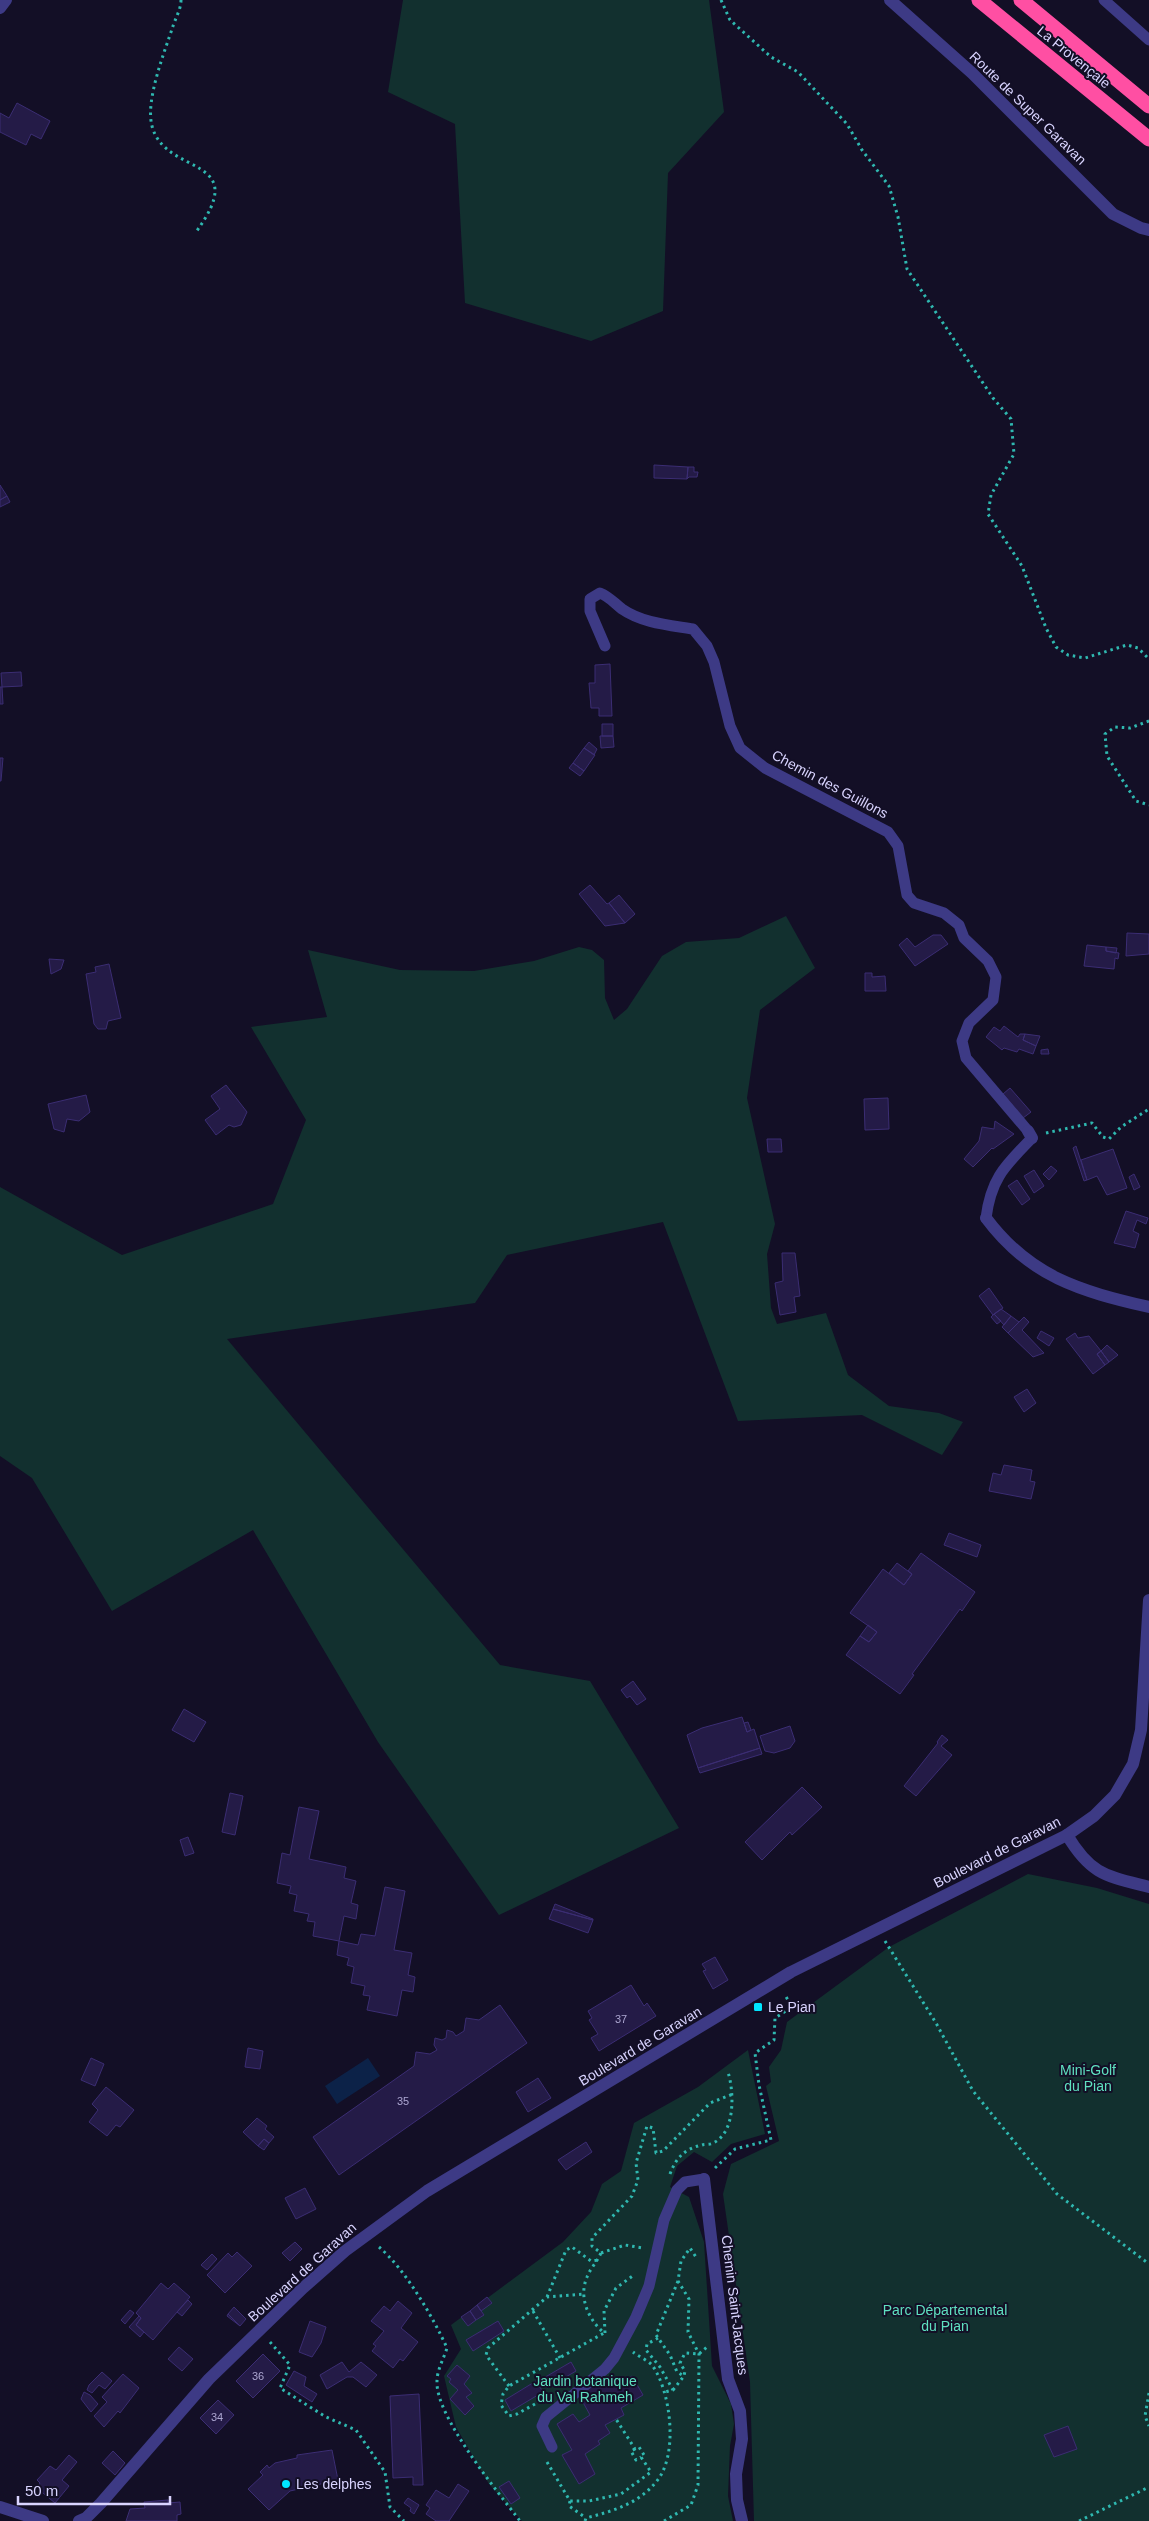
<svg xmlns="http://www.w3.org/2000/svg" width="1149" height="2521" font-family="Arial,sans-serif">
	<rect width="100%" height="100%" fill="#130f26"/>
	<path fill="#12302f" d="M403,0H709L724,112L668,173L663,311L591,341L465,303L455,124L388,92Z
		M786,916L815,968L760,1010L747,1098L775,1224L767,1254L771,1308L777,1324L826,1313L848,1375L889,1406L939,1413L963,1422L942,1455L862,1415L738,1421L663,1222L507,1255L475,1303L227,1339L500,1665L590,1681L679,1828L499,1915L378,1742L253,1530L112,1611L32,1478L0,1456V1187L122,1255L273,1204L306,1120L251,1027L327,1017L308,950L400,970L474,971L534,961L579,947L592,950L604,960L605,998L614,1020L627,1009L662,956L686,942L739,938Z
		M1028,1874L1097,1888L1149,1904V2521H754L750,2382L723,2194L731,2164L779,2141L766,2086L771,2082L769,2067L781,2050L787,2022L889,1947Z
		M748,2050L765,2134L731,2144L712,2162L694,2152L677,2166L670,2187L689,2197L704,2242L712,2366L731,2404L734,2424L730,2446L728,2496L733,2521H522L489,2484L456,2427L444,2376L461,2349L451,2325L563,2242L591,2212L602,2184L621,2171L634,2123L698,2087Z"/>
	<path fill="#0c2248" d="M368,2058L380,2076L337,2104L325,2086Z"/>
	<path fill="#241b47" stroke="#3b2d73" d="M17,103L50,121L41,139L31,134L26,145L0,132V113L9,118Z
		M654,465L688,467L687,479L654,478Z
		M688,467H694V472H698L697,477H689L687,479Z
		M0,485L7,496L0,500Z
		M7,496L10,502L0,507V500Z
		M610,664L612,716H599V708H591L589,683H595V665Z
		M21,672L22,686L2,687L1,673Z
		M0,687H2L3,704H0Z
		M602,724H613V736H602Z
		M600,736H613L614,747L601,748Z
		M589,742L597,749L594,755L584,748Z
		M584,748L595,755L584,771L573,763Z
		M0,758H3L1,781H0Z
		M573,763L584,771L580,776L569,768Z
		M590,885L607,904L609,903L625,923L605,926L579,894Z
		M619,895L635,914L625,923L609,903Z
		M1127,933L1149,934V954L1126,956Z
		M933,935H941L948,944L915,966L899,945L907,938L915,947Z
		M1087,945L1106,947V951L1119,953L1118,959L1115,958L1114,969L1084,966Z
		M1106,947L1117,948L1116,953L1106,951Z
		M49,959L64,960L61,969L51,974Z
		M109,964L121,1018L108,1021L106,1029H98L94,1024L86,974L96,972L95,967Z
		M865,973H872V977L885,976L886,991H865Z
		M1004,1026L1018,1037L1020,1034H1025L1023,1040L1036,1046L1033,1054L1019,1049L1017,1052L1004,1048L1002,1050L986,1037L994,1027L1000,1031Z
		M1025,1034L1040,1036L1036,1046L1023,1040Z
		M1048,1049L1049,1054H1041V1050Z
		M226,1085L247,1112L241,1125L234,1127L229,1125L216,1135L205,1120L220,1109L211,1096Z
		M1010,1088L1031,1112L1023,1118L1003,1094Z
		M86,1095L90,1112L79,1121L67,1119L64,1132L54,1129L48,1104Z
		M888,1098L889,1129L865,1130L864,1099Z
		M995,1121L1014,1134L993,1149L992,1148L973,1167L964,1159L979,1141L982,1127L994,1129Z
		M767,1139H781L782,1152H768Z
		M1076,1146L1087,1180L1084,1181L1073,1148Z
		M1113,1149L1127,1188L1107,1195L1097,1176L1087,1180L1081,1160Z
		M1051,1166L1057,1171L1049,1180L1043,1174Z
		M1034,1170L1044,1186L1034,1193L1024,1176Z
		M1134,1174L1140,1187L1134,1190L1129,1177Z
		M1017,1180L1030,1199L1022,1205L1008,1186Z
		M1126,1211L1148,1218L1146,1224L1137,1220L1133,1231L1139,1234L1135,1248L1114,1243Z
		M782,1253H795L800,1296L794,1297L796,1312L780,1315L775,1283L783,1281Z
		M989,1288L1003,1308L993,1315L979,1296Z
		M1001,1309L1011,1316L1004,1325L994,1314Z
		M994,1314L1001,1321L997,1324L991,1317Z
		M1011,1316L1019,1322L1008,1333L1002,1327Z
		M1024,1317L1029,1322L1022,1330L1044,1353L1033,1357L1008,1333Z
		M1041,1331L1054,1338L1049,1346L1037,1338Z
		M1075,1333L1078,1338L1089,1336L1101,1351L1097,1354L1105,1365L1093,1374L1066,1339Z
		M1107,1345L1118,1355L1109,1362L1101,1351Z
		M1101,1351L1109,1362L1105,1365L1097,1354Z
		M1027,1389L1036,1403L1024,1412L1014,1397Z
		M1004,1465L1032,1470L1030,1481L1035,1482L1031,1499L989,1491L993,1473L1001,1475Z
		M949,1533L981,1545L977,1557L944,1545Z
		M921,1553L975,1592L962,1611L960,1609L912,1674L914,1675L900,1694L846,1655L860,1636L869,1642L877,1632L850,1613L883,1569L904,1585L912,1574L908,1571Z
		M897,1563L912,1574L904,1585L889,1573Z
		M868,1625L877,1632L869,1642L860,1636Z
		M633,1681L646,1699L637,1705L630,1696L627,1698L621,1690Z
		M184,1709L206,1722L194,1742L172,1730Z
		M742,1717L747,1732L754,1729L760,1748L698,1768L687,1735L702,1728Z
		M748,1722L751,1730L747,1732L744,1723Z
		M790,1726L795,1741L790,1748L774,1753L765,1751L760,1736Z
		M942,1735L948,1740L941,1746L952,1755L916,1796L904,1786L938,1743L937,1742Z
		M760,1748L762,1754L700,1773L698,1768Z
		M802,1787L822,1807L792,1835L790,1832L762,1860L745,1842Z
		M230,1793L243,1796L235,1835L222,1832Z
		M299,1807L319,1811L309,1859L346,1867L344,1878L356,1881L351,1903L358,1905L356,1919L344,1916L339,1941L313,1936L315,1922L307,1921L309,1914L294,1911L297,1895L289,1893L291,1886L277,1883L282,1853L290,1855Z
		M188,1837L194,1853L185,1856L180,1840Z
		M385,1887L405,1891L394,1950L412,1953L408,1975L415,1977L413,1992L402,1990L397,2016L367,2010L370,1996L363,1995L365,1986L351,1983L354,1967L347,1965L349,1958L337,1955L339,1941L358,1945L361,1934L375,1936Z
		M555,1904L593,1919V1920L553,1909Z
		M553,1909L593,1920L588,1933L549,1919Z
		M715,1957L728,1980L713,1989L703,1971L706,1970L702,1964Z
		M631,1985L644,2006L647,2003L656,2016L599,2051L591,2038L598,2034L589,2020L592,2018L588,2011Z
		M500,2005L527,2043L339,2175L313,2137L414,2066L416,2052L430,2054L437,2050L434,2045L435,2038L442,2040L446,2038L447,2030L453,2032L456,2036L464,2031L466,2018L479,2020Z
		M248,2048L263,2051L260,2069L245,2067Z
		M91,2058L104,2064L95,2086L81,2080Z
		M538,2078L551,2098L528,2112L516,2092Z
		M106,2087L134,2110L120,2127L116,2125L107,2136L89,2122L98,2110L92,2104Z
		M257,2118L267,2126L265,2129L274,2137L269,2143L264,2139L258,2146L243,2132Z
		M264,2139L269,2143L264,2150L258,2146Z
		M586,2142L592,2152L566,2170L558,2160Z
		M305,2188L316,2209L296,2219L285,2198Z
		M295,2242L302,2249L290,2261L282,2253Z
		M237,2252L252,2266L225,2293L207,2275L228,2253L232,2257Z
		M212,2254L217,2259L207,2270L201,2265Z
		M161,2283L168,2289L174,2283L190,2297L153,2340L136,2325L141,2318L136,2313Z
		M487,2297L492,2303L481,2311L477,2305Z
		M188,2300L192,2304L182,2316L177,2312Z
		M398,2301L412,2313L401,2328L418,2342L403,2361L400,2359L393,2368L372,2351L376,2346L373,2344L384,2331L371,2321L384,2306L390,2311Z
		M477,2305L484,2315L476,2320L470,2311Z
		M234,2307L246,2319L240,2326L228,2314Z
		M130,2310L134,2313L125,2324L121,2320Z
		M470,2311L476,2320L468,2326L461,2317Z
		M228,2314L240,2326L227,2316Z
		M139,2316L141,2318L136,2325L144,2332L140,2337L129,2327Z
		M310,2321L326,2327L321,2343L312,2357L299,2352Z
		M498,2321L504,2331L473,2351L466,2340Z
		M179,2347L193,2359L182,2371L168,2359Z
		M263,2354L280,2371L253,2398L236,2381Z
		M342,2362L349,2372L361,2362L377,2375L366,2387L353,2377H347L327,2389L320,2375Z
		M571,2362L576,2371L547,2388L542,2379Z
		M457,2365L470,2376L464,2384L472,2393L466,2397L474,2406L465,2415L450,2399L458,2390L449,2382L451,2379L447,2376Z
		M294,2371L306,2377L304,2386L317,2394L312,2402L286,2385Z
		M102,2372L112,2381L105,2389L99,2385L92,2393L87,2390L89,2385Z
		M123,2374L139,2388L120,2413L118,2411L104,2427L94,2416L107,2402L102,2397Z
		M632,2376L643,2395L621,2408L624,2415L605,2425L610,2433L598,2441L600,2444L585,2454L595,2474L579,2484L562,2455L572,2450L557,2424L573,2414L579,2422L590,2415L579,2395L608,2377L615,2387Z
		M536,2381L543,2392L511,2411L505,2400Z
		M84,2392L90,2395L98,2404L91,2412L81,2399Z
		M419,2394L423,2485H413V2477L393,2478L390,2396Z
		M218,2400L234,2415L216,2434L200,2418Z
		M1068,2426L1077,2449L1054,2457L1044,2435Z
		M332,2450L338,2480L290,2491L269,2510L248,2489L263,2475L260,2472L267,2465L269,2468L275,2463L297,2458V2455Z
		M113,2451L125,2463L115,2475L102,2463Z
		M69,2455L77,2462L62,2480L69,2486L55,2503L37,2488L40,2483L37,2480L50,2466L56,2470Z
		M509,2481L520,2498L511,2504L499,2487Z
		M458,2484L469,2491L449,2521H436L426,2514L430,2508L426,2505L436,2490L449,2498Z
		M408,2498L419,2505L414,2514L410,2511L411,2508L404,2503Z
		M168,2500V2503L180,2502L181,2514L177,2515V2521H126L130,2509L145,2508L144,2502Z"/>
	<g fill="none" stroke-linecap="round" stroke-linejoin="round">
		<path stroke="#2fb8b0" stroke-width="3" stroke-dasharray="2.5 4" stroke-linecap="butt" d="M181,0C181,9 176,17 173,26C165,51 145,100 152,126C165,177 253,154 196,232
			M721,0L730,20L771,57L798,72L847,124L862,150L889,186L898,217L907,269L993,398L1011,419L1014,454L991,495L988,514L1022,566L1046,628L1056,647L1068,655L1085,658L1127,645L1138,648L1149,659
			M1149,721L1130,728L1115,727L1105,734L1107,756L1136,801L1149,805
			M1046,1133L1092,1123L1103,1137L1109,1139L1121,1127L1149,1109
			M885,1941L936,2023L973,2091L1057,2194L1149,2264
			M715,2168L735,2149L771,2140L759,2085L755,2053L774,2040L775,2018L792,2007L785,1995
			M670,2174C676,2158 684,2149 702,2145C705,2144 710,2145 713,2143C736,2133 734,2091 728,2072
			M379,2247C405,2269 433,2317 447,2348C444,2358 437,2370 437,2381C435,2416 498,2492 520,2521
			M601,2253L625,2245L643,2248
			M678,2281L656,2335L670,2355L677,2372L684,2376L685,2371L680,2363L685,2353L699,2354L707,2347
			M547,2297L566,2250L572,2247L591,2261L598,2260
			M533,2311L560,2358
			M605,2333L604,2311L616,2288L634,2275
			M658,2338L647,2344L646,2350L660,2367L673,2390L665,2392
			M270,2342L290,2365L280,2388L326,2417L356,2430L385,2472L390,2507L404,2521
			M509,2386L486,2355L488,2348L547,2297L584,2294
			M673,2390L684,2376
			M1149,2393L1145,2416L1149,2426
			M535,2404L517,2414L509,2416L501,2405L503,2394L509,2386L604,2333C589,2320 578,2298 587,2277C590,2269 597,2262 601,2253L592,2246V2238L632,2196L638,2180L636,2163L647,2126L653,2128L656,2153L663,2151L710,2103L733,2094
			M635,2449L631,2451L636,2460L641,2457
			M547,2462L570,2501H589L621,2494L651,2472L641,2457L644,2455L639,2447L635,2449L616,2419
			M570,2501L569,2506L586,2518
			M585,2521L586,2518C613,2511 638,2504 656,2482C679,2456 671,2391 652,2365C647,2360 638,2356 633,2352
			M664,2521L691,2505L698,2485L699,2354L688,2332L689,2299L678,2281L681,2261L690,2248L696,2257
			M1079,2521L1149,2487"/>
		<path stroke="#3d3a85" stroke-width="11" d="M1104,0L1149,40
			M605,646L590,611V599L600,593C610,597 614,603 622,609C642,623 669,625 693,629L707,646L714,662L730,726L740,748L765,768L888,832L898,846L907,895L914,903L944,913L959,925L964,938L988,961L996,977L993,1000L969,1023L962,1041L966,1058L1028,1131
			M986,1218C991,1178 1005,1166 1032,1138
			M552,2447L542,2426L546,2417L605,2369L614,2358L636,2317L649,2286L664,2220L677,2190L685,2182L704,2179"/>
		<path stroke="#3d3a85" stroke-width="12" d="M890,0L972,73L1113,214L1141,228L1149,230
			M0,8L6,0
			M1028,1131L1032,1138
			M986,1218C1030,1277 1080,1291 1149,1307
			M1067,1835C1091,1875 1106,1876 1149,1887
			M704,2179L728,2379L740,2411L742,2439L736,2474L737,2500L742,2521"/>
		<path stroke="#3d3a85" stroke-width="12" d="M0,2507L43,2521
			M79,2521L86,2518L101,2503L209,2379L303,2288L345,2251L427,2191L791,1972L1067,1835L1094,1816L1115,1795L1133,1764L1141,1730L1149,1600"/>
		<path stroke="#ff4fa3" stroke-width="15" d="M979,0L1149,139
			M1021,0L1149,106"/>
	</g>
	<g fill="#00e5ff" stroke="#130f26" stroke-width="2">
		<rect x="753" y="2002" width="10" height="10" rx="2.5"/>
		<circle cx="286" cy="2484" r="5"/>
	</g>
	<g text-anchor="middle" dominant-baseline="central" stroke-width="4" stroke-linejoin="round" paint-order="stroke">
		<g font-size="11" fill="#aca6d1">
			<text x="621" y="2019">37</text>
			<text x="403" y="2101">35</text>
			<text x="258" y="2376">36</text>
			<text x="217" y="2417">34</text>
		</g>
		<g font-size="14" fill="#d9d4ff" stroke="#130f26">
			<text transform="translate(1074 57) rotate(39)">La Provençale</text>
			<text transform="translate(1028 108) rotate(44)">Route de Super Garavan</text>
			<text transform="translate(830 784) rotate(28)">Chemin des Guillons</text>
			<text transform="translate(997 1852) rotate(-27)">Boulevard de Garavan</text>
			<text transform="translate(640 2046) rotate(-31)">Boulevard de Garavan</text>
			<text transform="translate(302 2272) rotate(-42)">Boulevard de Garavan</text>
			<text transform="translate(735 2305) rotate(83)">Chemin Saint-Jacques</text>
		</g>
		<g font-size="14" fill="#d9d4ff" stroke="#130f26" text-anchor="start">
			<text x="768" y="2007">Le Pian</text>
			<text x="296" y="2484">Les delphes</text>
		</g>
		<g font-size="14" fill="#5fe0c0" stroke="#130f26">
			<text x="1088" y="2070">Mini-Golf<tspan x="1088" dy="16">du Pian</tspan></text>
			<text x="945" y="2310">Parc Départemental<tspan x="945" dy="16">du Pian</tspan></text>
			<text x="585" y="2381">Jardin botanique<tspan x="585" dy="16">du Val Rahmeh</tspan></text>
		</g>
	</g>
	<path d="M18 2496v8h152v-8" fill="none" stroke="#d9d4ff" stroke-width="2.5"/>
	<text x="25" y="2496" font-size="15" fill="#d9d4ff" stroke="#130f26" stroke-width="4" paint-order="stroke">50 m</text>
</svg>
